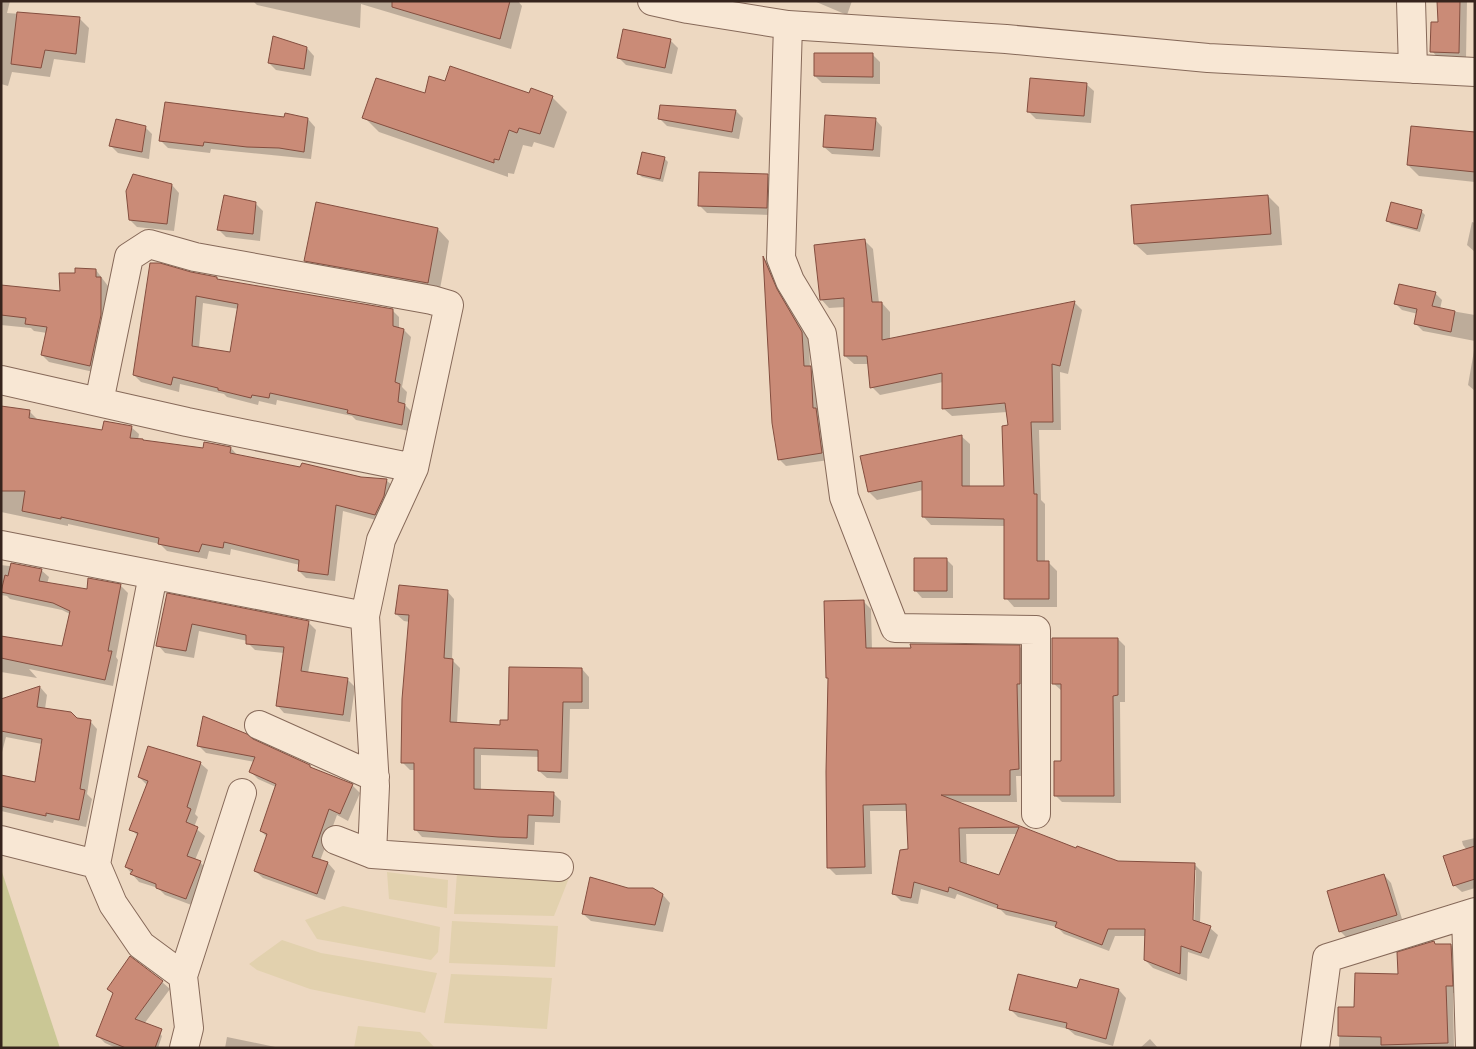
<svg xmlns="http://www.w3.org/2000/svg" width="1476" height="1049" font-family="'PT Serif',serif">
	<rect width="100%" height="100%" fill="#edd8c1"/>
	<path fill="#e2d1ae" d="M387,872L448,880L447,908L389,899Z
		M457,873L569,878L554,916L454,914Z
		M343,906L440,927L438,952L431,960L317,939L305,920Z
		M452,921L558,926L555,967L449,963Z
		M282,940L321,953L437,973L425,1013L310,989L257,970L249,964Z
		M451,974L552,978L547,1029L444,1023Z
		M358,1026L420,1032L435,1048H354Z"/>
	<path fill="#cac795" d="M1,869L60,1048H1Z"/>
	<path fill="#0003" fill-rule="evenodd" d="M1,1H10L7,13L79,18L89,28L85,63L54,59L50,77L12,72L8,86L1,84Z
		M253,1H518L522,6L511,49L361,4L360,28L257,5Z
		M814,1H852L847,15Z
		M1439,1H1467L1466,59H1439L1432,51L1439,23Z
		M670,40L678,48L672,74L626,65L618,57Z
		M307,48L314,56L311,76L276,70L269,63Z
		M873,55L880,62V84L822,83L815,76Z
		M445,82L552,97L567,112L554,148L534,142L532,147L523,145L514,174L508,173V177L379,132L364,117L426,95Z
		M1086,84L1094,91L1091,123L1036,119L1028,111Z
		M736,111L743,118L739,139L667,126L659,118Z
		M285,119H308L315,127L311,159L211,149L210,153L168,148L161,141Z
		M875,119L882,127L880,157L832,154L824,147Z
		M145,127L152,134L149,159L118,153L111,146Z
		M1475,133V182L1419,176L1408,165Z
		M664,158L668,162L663,182L642,177L639,174Z
		M767,176L775,183L774,215L707,213L699,205Z
		M172,185L179,193L174,231L137,227L130,220Z
		M1268,196L1279,207L1282,245L1147,255L1135,244Z
		M256,204L263,211L260,241L226,237L219,230Z
		M1421,211L1425,215L1420,232L1391,224L1388,221Z
		M1472,222L1475,223V252L1467,245Z
		M438,229L449,241L439,294L317,272L305,260Z
		M865,241L873,249L879,303H882L890,312V340L1074,302L1082,310L1068,374L1060,372L1061,430H1039L1041,500L1045,504V562H1048L1057,571V607H1014L1006,598V526L931,525L923,516V490L877,500L869,492L961,436L970,444V487H1006L1009,426L1007,412L952,416L943,408V382L880,395L872,387L869,364H854L845,356V307L829,308L821,299Z
		M764,259L770,264L783,297L809,340L810,368L817,375L829,460L786,466L779,459L773,423Z
		M96,270L108,286V323L98,373L49,362L42,355L47,333L34,331L31,328L1,325V286L61,292L77,274Z
		M191,273L217,278L219,281L392,310L399,317V329L404,330L411,337L402,387L407,392L405,405L412,412L409,431L356,420L352,416L277,400L276,405L259,401L258,405L227,397L224,394L180,384L179,392L141,382L134,375ZM203,303L239,309L231,353L199,348Z
		M1435,293L1442,300L1440,309L1475,315V341L1423,331L1416,324L1418,314L1402,310L1395,303Z
		M1475,345V391L1468,385Z
		M1,407L29,411L37,419L36,421L104,431L131,427L139,434L138,440L204,449L231,448L238,456L361,478L386,480L394,487L383,522L343,511L335,581L306,578L299,571L300,565L231,549L230,555L209,551L207,559L167,551L160,544L68,524V526L1,512Z
		M946,559L953,566V598H922L915,590Z
		M1,565L41,570L49,577L47,584L88,590L120,585L128,593L116,657L118,660L113,686L29,669L37,678L1,672V637L63,648L70,614L62,610L10,599L7,596L1,595Z
		M447,591L454,599L452,660L460,668L457,724L501,726L582,669L589,677V709H570L568,779L547,778L539,771L540,757L481,755V790L553,793L561,801L560,823L535,822L534,845L422,837L415,829V770H410L402,762L410,622L404,621L396,614Z
		M168,595L308,622L316,630L308,673L347,679L355,687L350,722L284,713L277,705L284,653L255,650L248,643V641L199,631L194,658L165,653L158,645Z
		M864,602L871,609L872,650L1020,647L1027,654L1025,776H1016L1017,802H956L1077,850L1117,862L1194,864L1202,872L1200,924L1210,928L1218,935L1209,959L1188,952L1187,981L1153,968L1145,960L1146,936H1115L1109,951L1064,934L1057,927L1006,915L1001,910L957,894L955,899L921,889L918,904L901,901L893,893L909,850L907,811H870L872,874L836,875L829,868V680L827,677ZM966,834H1017L999,877L967,865ZM1193,870H1196L1194,926H1191Z
		M1118,639L1125,646V702H1120L1121,803L1062,802L1055,795L1062,762V691L1053,683Z
		M40,687L47,695L45,709L77,719L90,721L97,729L87,794L92,799L86,827L54,820L53,823L1,811V776L36,784L42,744L6,737L1,756V700Z
		M252,740L310,766L313,770L352,785L360,793L348,821L337,815L320,861L328,863L335,871L325,900L263,878L255,871L267,837L261,831L276,787L258,779L251,772L255,762L206,753L199,746Z
		M200,763L208,770L195,814L198,817L194,827L205,836L195,860L200,862L207,870L194,906L165,895L158,888L139,882L126,867L138,836L131,829L147,785L139,777Z
		M1475,838V888L1462,892L1454,885L1467,850L1463,845L1462,841Z
		M1384,875L1391,883L1402,919L1367,930L1368,933L1347,938L1340,931Z
		M628,889L663,895L670,903L663,932L591,921L583,914Z
		M1436,945H1451L1458,953L1457,993H1453L1454,1048H1339L1340,1008H1355Z
		M162,982L170,989L144,1024L155,1028L162,1036L158,1048H116L105,1043L98,1036L114,994L108,989Z
		M1078,990H1119L1126,998L1113,1046L1075,1035L1068,1029L1018,1017L1010,1009Z
		M227,1037L280,1048H225Z
		M1150,1039L1158,1048H1140Z"/>
	<path fill="#ca8b77" stroke="#844e3f" fill-rule="evenodd" d="M392,1H510L500,39L392,7Z
		M1437,1H1460L1459,53L1430,52L1431,22H1438Z
		M17,12L80,17L76,54L45,50L41,68L11,64Z
		M623,29L671,39L665,68L617,58Z
		M273,36L307,47L304,69L268,63Z
		M814,53H873V77L814,76Z
		M450,66L529,93L531,88L553,96L540,134L519,128L517,133L509,130L499,160L494,159V163L362,118L376,78L425,93L429,76L445,81Z
		M1030,78L1087,83L1084,116L1027,112Z
		M165,102L284,117L285,113L308,118L304,152L279,148L247,147L204,142L203,146L159,141Z
		M660,105L736,110L732,132L658,119Z
		M825,115L876,118L873,150L823,147Z
		M116,119L146,126L142,152L109,146Z
		M1411,126L1475,132V172L1407,165Z
		M642,152L665,157L660,179L637,174Z
		M699,172L768,174L767,208L698,206Z
		M133,174L172,184L167,224L129,220L126,191Z
		M224,195L256,202L253,234L217,230Z
		M1268,195L1271,234L1134,244L1131,205Z
		M316,202L438,228L428,283L304,261Z
		M1391,202L1422,210L1417,229L1386,221Z
		M865,239L872,302H882V340L1075,301L1060,366L1052,364L1053,422H1031L1034,494H1037V561H1049V599H1004V519L922,517V481L868,492L860,456L962,435V486H1004L1002,426L1008,425L1005,403L942,409V373L870,388L867,356H844V298L820,300L814,245Z
		M763,256L777,289L802,332L804,366H811L813,408H816L822,453L778,460L772,423Z
		M150,263H160L191,272L217,277V279L393,309V326L404,329L395,382L400,384L398,402L405,404L402,425L347,413L348,410L270,393L269,398L252,395L251,398L218,390V388L173,377L171,385L133,375ZM196,296L238,304L230,352L192,346Z
		M75,268L96,269V277H101V315L90,366L41,355L47,327L25,324L26,318L1,315V285L60,291L59,273H75Z
		M1399,284L1436,292L1432,306L1455,311L1451,332L1414,324L1417,309L1394,304Z
		M1,406L30,410L29,418L102,430L104,421L132,426L130,438L143,439V440L203,448L204,442L231,447L230,453L300,467L302,463L361,477L387,479L384,496L375,515L336,505L328,575L298,571L299,560L224,542L223,548L202,544L199,552L158,544L159,538L61,517V519L22,511L25,491H1Z
		M914,558H947V591H914Z
		M11,563L42,569L39,581L87,589L88,578L121,584L108,651H112L105,680L1,658V636L62,646L70,611L53,603L1,592L5,575L8,576Z
		M399,585L448,590L444,658L453,659L450,722L500,725V720H508L509,667L582,668V702H563L561,772L538,771V750L474,748V789L554,792L553,816L528,815L527,838L498,837L414,830V763H401L402,699L409,615L395,614Z
		M167,593L309,621L301,671L348,678L343,715L276,706L284,647L246,644V635L192,624L186,651L156,646Z
		M864,600L866,648H911L910,644L1020,645V684H1017L1019,769L1010,770V795H941L1076,848L1077,846L1118,861L1195,863L1193,920L1211,926L1201,953L1181,946L1180,974L1144,960L1145,929H1108L1102,945L1055,927L1057,922L997,908L998,905L949,887L948,892L914,882L911,898L892,894L900,850L908,849L906,804L863,805L865,867L827,868L826,772L828,678H826L824,601ZM1019,827L999,875L960,862L959,828Z
		M1052,638H1118V695L1113,696L1114,796H1054V761H1061V684H1052Z
		M40,686L37,707L71,712L77,718L91,720L80,789L85,790L79,820L46,813V816L1,806V775L35,782L42,739L1,731V699Z
		M203,716L247,734L253,739L310,765V767L353,784L340,814L329,809L312,857L328,862L317,894L254,871L267,834L260,831L276,784L249,772L255,757L197,746Z
		M148,746L201,762L187,807L191,809L186,822L198,827L187,856L201,861L186,899L156,888V884L130,874L133,870L125,867L138,833L129,830L148,781L138,777Z
		M1475,846V879L1453,886L1443,856Z
		M1384,874L1397,915L1339,932L1327,891Z
		M590,877L628,888H653L663,894L655,925L582,914Z
		M1434,941L1435,944H1451L1453,986H1446L1448,1043L1381,1045V1037L1338,1036V1007H1354L1355,973L1398,974L1397,952Z
		M130,956L163,981L135,1019L162,1029L155,1048H126L96,1036L113,993L107,989Z
		M1018,974L1077,988L1080,979L1119,989L1106,1039L1066,1028L1067,1023L1009,1010Z"/>
	<g fill="none" stroke-linecap="round" stroke-linejoin="round">
		<g stroke="#866959" stroke-width="30">
			<path id="minor" d="M652,1L688,9L788,25L1006,39L1208,58L1475,72
				M1411,1L1413,69
				M788,25L781,258L790,281L822,334L844,497L895,628L1036,630V814
				M1,380L187,422L414,468
				M99,402L129,257L149,244L195,257L432,300L449,305L414,468L381,540L365,616L375,786L372,854
				M1,545L365,616
				M259,725L375,777
				M1,840L96,864L113,904L141,945L183,976L189,1028L184,1048
				M336,840L372,854L559,867
				M96,864L153,575
				M1466,915L1470,1048
				M183,976L242,793
				M1315,1048L1327,958L1475,912"/>
		</g>
		<use href="#minor" stroke="#f8e7d4" stroke-width="28"/>
	</g>
	<rect width="1476" height="1049" fill="none" stroke="#36241d" stroke-width="5"/>
</svg>
